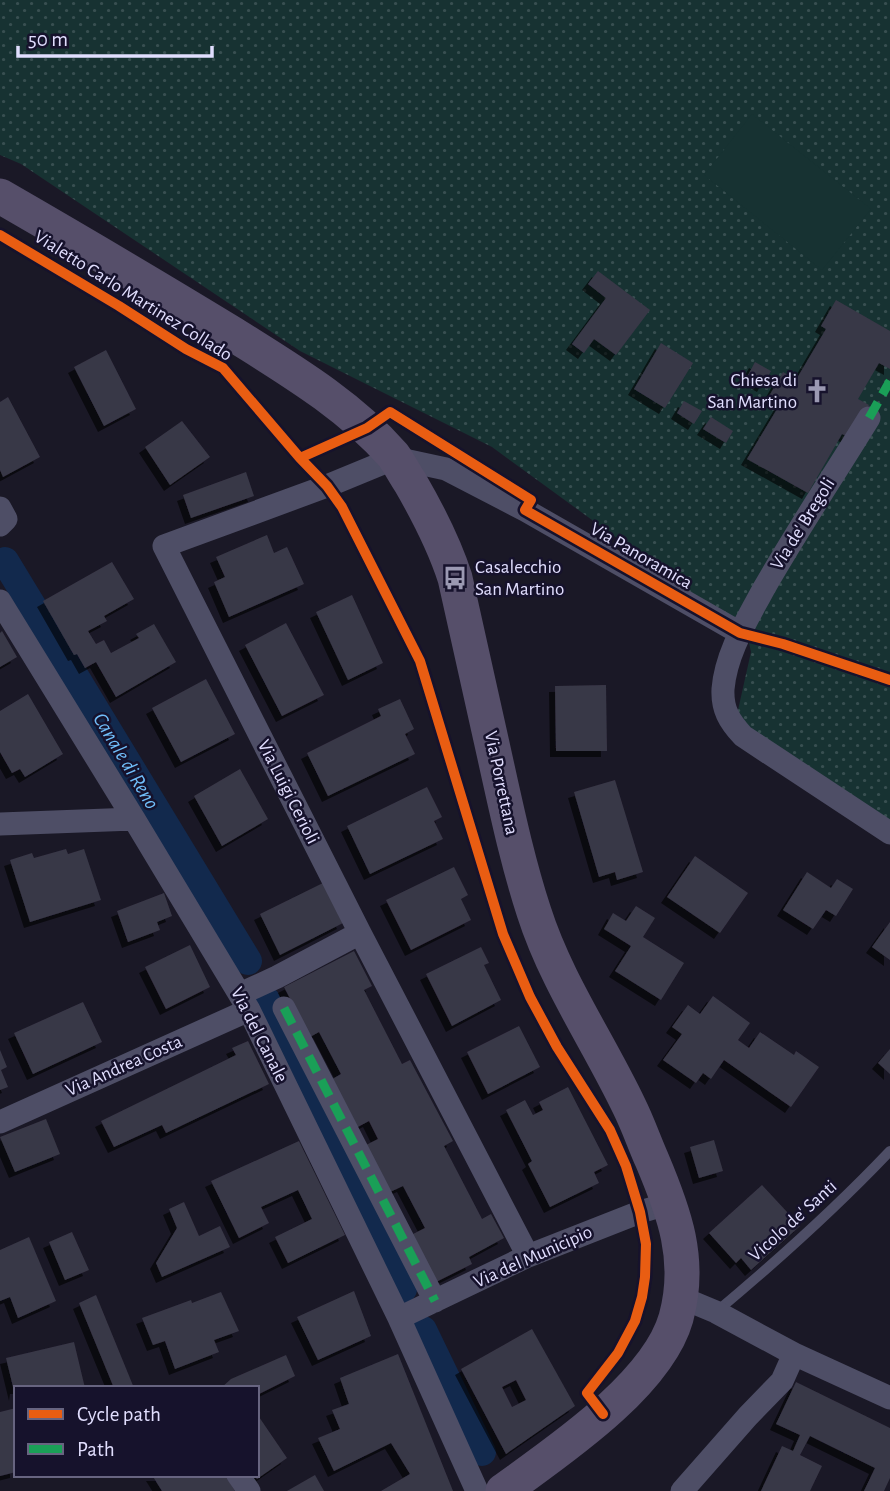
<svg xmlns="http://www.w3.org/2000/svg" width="890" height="1491" font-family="'Alegreya Sans',sans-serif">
	<defs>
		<pattern id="park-dots" width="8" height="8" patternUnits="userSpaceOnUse" patternTransform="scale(1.75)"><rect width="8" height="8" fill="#173232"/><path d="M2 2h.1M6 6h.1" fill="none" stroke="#384f51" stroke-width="1.8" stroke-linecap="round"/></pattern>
		<filter id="shadow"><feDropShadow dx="-6" dy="6" stdDeviation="0" flood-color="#0009"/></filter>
	</defs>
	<rect width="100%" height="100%" fill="#1a1826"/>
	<path fill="url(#park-dots)" d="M0,0H890V829L736,719L751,652L747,633L492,447L300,351L21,164L0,155Z"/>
	<path fill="#173232" d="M752,114L871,209L822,270L704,175Z"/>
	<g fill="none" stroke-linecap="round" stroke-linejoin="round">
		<path stroke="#12294d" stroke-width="28" d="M5,561L248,961
			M266,1000L403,1289
			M423,1330L482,1452"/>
	</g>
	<path fill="#393747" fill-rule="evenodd" filter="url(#shadow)" d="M598,271L650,310L616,355L594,339L584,353L572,344L606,298L588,284Z
		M836,300L890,331V369L879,363L858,399L869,405L850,438L842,434L808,493L747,459L780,404L768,398L783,372L796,380L826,329L821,326Z
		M661,343L693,363L665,408L634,389Z
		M106,350L136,409L104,426L74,367Z
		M755,362L771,371L763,386L747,377Z
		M8,397L40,457L3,477L0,470V402Z
		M684,401L702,411L694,424L677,413Z
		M711,417L733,431L726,443L703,429Z
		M182,421L210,457L170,485L145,447Z
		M246,472L254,496L191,518L183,495Z
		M267,535L274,553L287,547L304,584L229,617L214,582L225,577L216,557Z
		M112,562L134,599L104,616L107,621L88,631L96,644L104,640L111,653L139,638L136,634L154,624L176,662L116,697L96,662L85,668L77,654L74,655L43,601Z
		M352,595L383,663L348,680L316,612Z
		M286,623L324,695L282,716L245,645Z
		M2,631L17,657L0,667V633Z
		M206,679L235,734L181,762L152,708Z
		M606,685L607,751H556L555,686Z
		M28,694L63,754L25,777L20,769L12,773L0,752V711Z
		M400,699L414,729L405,734L415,754L328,796L307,753L381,716L378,709Z
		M240,769L268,819L222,846L194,796Z
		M615,780L643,872L617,880L615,872L599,877L574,792Z
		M427,787L442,817L434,821L443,839L370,874L347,826Z
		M66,849L68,854L84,849L101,900L30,922L10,860L32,853L34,858Z
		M695,856L748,893L720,933L667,897Z
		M454,867L468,895L461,899L471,920L411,950L386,900Z
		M807,872L831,888L837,879L853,889L836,916L826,910L813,929L783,910Z
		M323,883L343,923L280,955L260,914Z
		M164,893L172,916L157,922L160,930L128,942L117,911Z
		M636,906L655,918L643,937L684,963L661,1000L615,971L631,946L604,929L613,913L626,921Z
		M890,922V960L872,947Z
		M190,945L210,987L166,1009L145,967Z
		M481,947L489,963L484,965L501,1000L452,1026L426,974Z
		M354,951L372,986L364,990L402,1064L410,1060L453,1141L444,1146L482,1219L491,1214L504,1238L469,1257L472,1264L436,1282L411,1235L425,1228L403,1186L390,1192L366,1145L378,1139L369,1121L354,1129L329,1081L341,1074L319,1032L310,1037L284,987Z
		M713,996L750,1023L738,1040L749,1048L760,1032L794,1055L796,1051L819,1067L791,1107L724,1060L711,1079L703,1073L696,1083L663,1060L682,1034L672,1027L688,1005L700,1014Z
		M83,1002L102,1042L33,1074L14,1033Z
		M519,1026L540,1067L488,1094L467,1052Z
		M248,1041L269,1084L166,1133L162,1125L114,1147L101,1121L236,1055L232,1048Z
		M890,1049V1074L878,1063Z
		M0,1050L7,1067L1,1070L8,1087L0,1090Z
		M568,1087L608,1165L594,1172L599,1183L550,1207L528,1164L532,1161L506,1110L525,1100L533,1115L543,1110L539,1102Z
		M46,1119L60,1154L15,1172L0,1137Z
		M714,1140L723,1171L699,1178L690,1147Z
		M299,1141L345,1235L288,1263L275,1237L312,1219L298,1190L261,1207L269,1223L239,1238L211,1181Z
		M762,1185L800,1226L751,1270L741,1258L736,1263L709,1233Z
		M184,1202L199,1236L220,1226L230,1247L162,1277L156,1263L177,1228L169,1209Z
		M72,1232L89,1270L65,1280L49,1242Z
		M29,1237L56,1301L18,1318L10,1297L0,1301V1250Z
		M354,1291L371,1336L318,1360L297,1317Z
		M221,1292L239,1331L214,1340L219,1352L175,1369L165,1341L153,1345L142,1318L191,1300L192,1303Z
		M96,1295L134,1388H114L79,1303Z
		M532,1329L575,1406L506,1454L461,1369ZM516,1380L526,1400L512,1407L502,1387Z
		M74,1342L85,1388H16L15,1395L6,1358Z
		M398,1354L453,1491H381L410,1474L391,1443L334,1471L318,1438L340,1429L332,1410L349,1404L340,1378Z
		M286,1355L295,1376L257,1395V1388H221L231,1379Z
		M796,1382L890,1428V1478L884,1491H864L875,1468L810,1436L800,1455L822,1466L810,1491H761L782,1446L793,1451L800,1435L776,1424Z
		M16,1408V1472L0,1476V1412Z
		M257,1414L287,1458L257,1479L254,1475H257Z
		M152,1475H225L235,1491H162Z
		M315,1475L324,1491H287Z"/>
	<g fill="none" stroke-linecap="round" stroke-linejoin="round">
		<path stroke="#4e4e66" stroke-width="10" d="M716,1312C777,1261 835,1209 890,1151"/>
		<path stroke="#4e4e66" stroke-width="23" d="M869,418C834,475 796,532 763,590C747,620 726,653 723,689C722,709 729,721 743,736L890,833
			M0,508L6,519L0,525
			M0,601L134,819L249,1010L399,1318L477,1491
			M0,824L134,819
			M240,994L277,977L360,933
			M284,1008L435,1301
			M0,1122L249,1010
			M528,1256L360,933L164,546L327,486L395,458L446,469L525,510L740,633
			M680,1297L716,1312L794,1354L782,1381L748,1416L682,1491
			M399,1318L528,1256L640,1212L670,1203
			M794,1354L890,1398
			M238,1475L249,1491"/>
		<path stroke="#564f6a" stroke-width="35" d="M0,196C78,241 156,287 233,334C290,370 348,404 393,455C399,463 404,473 410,482C428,513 444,544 455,578C468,636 481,695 494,753C506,807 517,860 534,912C556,981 598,1041 629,1106C638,1124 644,1142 652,1160C674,1212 692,1260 676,1318C657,1385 558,1451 503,1491"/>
		<path stroke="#1a9f57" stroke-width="9" stroke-dasharray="18 9" stroke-linecap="butt" d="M869,418L890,381
			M284,1008L435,1301"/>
		<g stroke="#16122c" stroke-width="15">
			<path id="cycleway" d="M0,235L119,306L186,349L223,368L300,458L327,486L342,507L420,661L503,934L530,997L557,1047L610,1130L626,1166L640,1212L646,1244L645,1277L642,1297L635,1321L618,1353L587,1393L603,1414
				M300,458L367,428L390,412L531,500L525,510L740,633L783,644L890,680"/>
		</g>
		<use href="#cycleway" stroke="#e95d12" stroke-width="10"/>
	</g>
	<defs>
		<g id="church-bare" transform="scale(1.89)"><path d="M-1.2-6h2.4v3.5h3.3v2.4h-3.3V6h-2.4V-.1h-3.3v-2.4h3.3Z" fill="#9b99b2" stroke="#16122c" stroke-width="2.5" paint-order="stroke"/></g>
		<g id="bus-bare" transform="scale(1.89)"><path d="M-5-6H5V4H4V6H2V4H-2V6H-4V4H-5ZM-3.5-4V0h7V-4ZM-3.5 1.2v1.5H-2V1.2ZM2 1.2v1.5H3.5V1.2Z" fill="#9b99b2" stroke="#16122c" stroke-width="2.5" paint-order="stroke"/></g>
	</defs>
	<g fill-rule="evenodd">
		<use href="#church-bare" x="817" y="391"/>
		<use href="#bus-bare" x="455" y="578"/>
	</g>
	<g text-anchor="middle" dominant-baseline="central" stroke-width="5" stroke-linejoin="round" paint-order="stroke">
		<g font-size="19" fill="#e1defe" stroke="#16122c">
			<text transform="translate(133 296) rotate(32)">Vialetto Carlo Martinez Collado</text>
			<text transform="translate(803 524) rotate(-58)">Via de' Bregoli</text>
			<text transform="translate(641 556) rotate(30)">Via Panoramica</text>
			<text transform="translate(501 783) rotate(78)">Via Porrettana</text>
			<text transform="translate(288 792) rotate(63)">Via Luigi Cerioli</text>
			<text transform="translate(259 1035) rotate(63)">Via del Canale</text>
			<text transform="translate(124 1066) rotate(-24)">Via Andrea Costa</text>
			<text transform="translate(793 1221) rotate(-42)">Vicolo de' Santi</text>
			<text transform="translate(533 1257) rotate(-24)">Via del Municipio</text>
		</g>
		<g font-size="19" fill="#e1defe" stroke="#16122c" text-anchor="end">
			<text x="797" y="380">Chiesa di<tspan x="797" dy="22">San Martino</tspan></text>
			<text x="475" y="567" text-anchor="start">Casalecchio<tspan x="475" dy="22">San Martino</tspan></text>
		</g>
		<g font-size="21" font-style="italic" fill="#70befa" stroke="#16122c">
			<text transform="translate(126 761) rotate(59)">Canale di Reno</text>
		</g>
	</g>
	<rect x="14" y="1386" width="245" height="91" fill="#16122c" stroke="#676480" stroke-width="2"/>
	<rect x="28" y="1409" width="35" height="10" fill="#e95d12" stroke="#676480" stroke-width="2"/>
	<text x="77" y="1421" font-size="21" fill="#e1defe">Cycle path</text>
	<rect x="28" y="1444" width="35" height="10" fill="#1a9f57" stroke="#676480" stroke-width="2"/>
	<text x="77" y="1456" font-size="21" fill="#e1defe">Path</text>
	<path d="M18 46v10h194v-10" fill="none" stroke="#e1defe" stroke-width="3.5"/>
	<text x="28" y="46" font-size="21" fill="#e1defe" stroke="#16122c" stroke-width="5" paint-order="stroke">50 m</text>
</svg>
